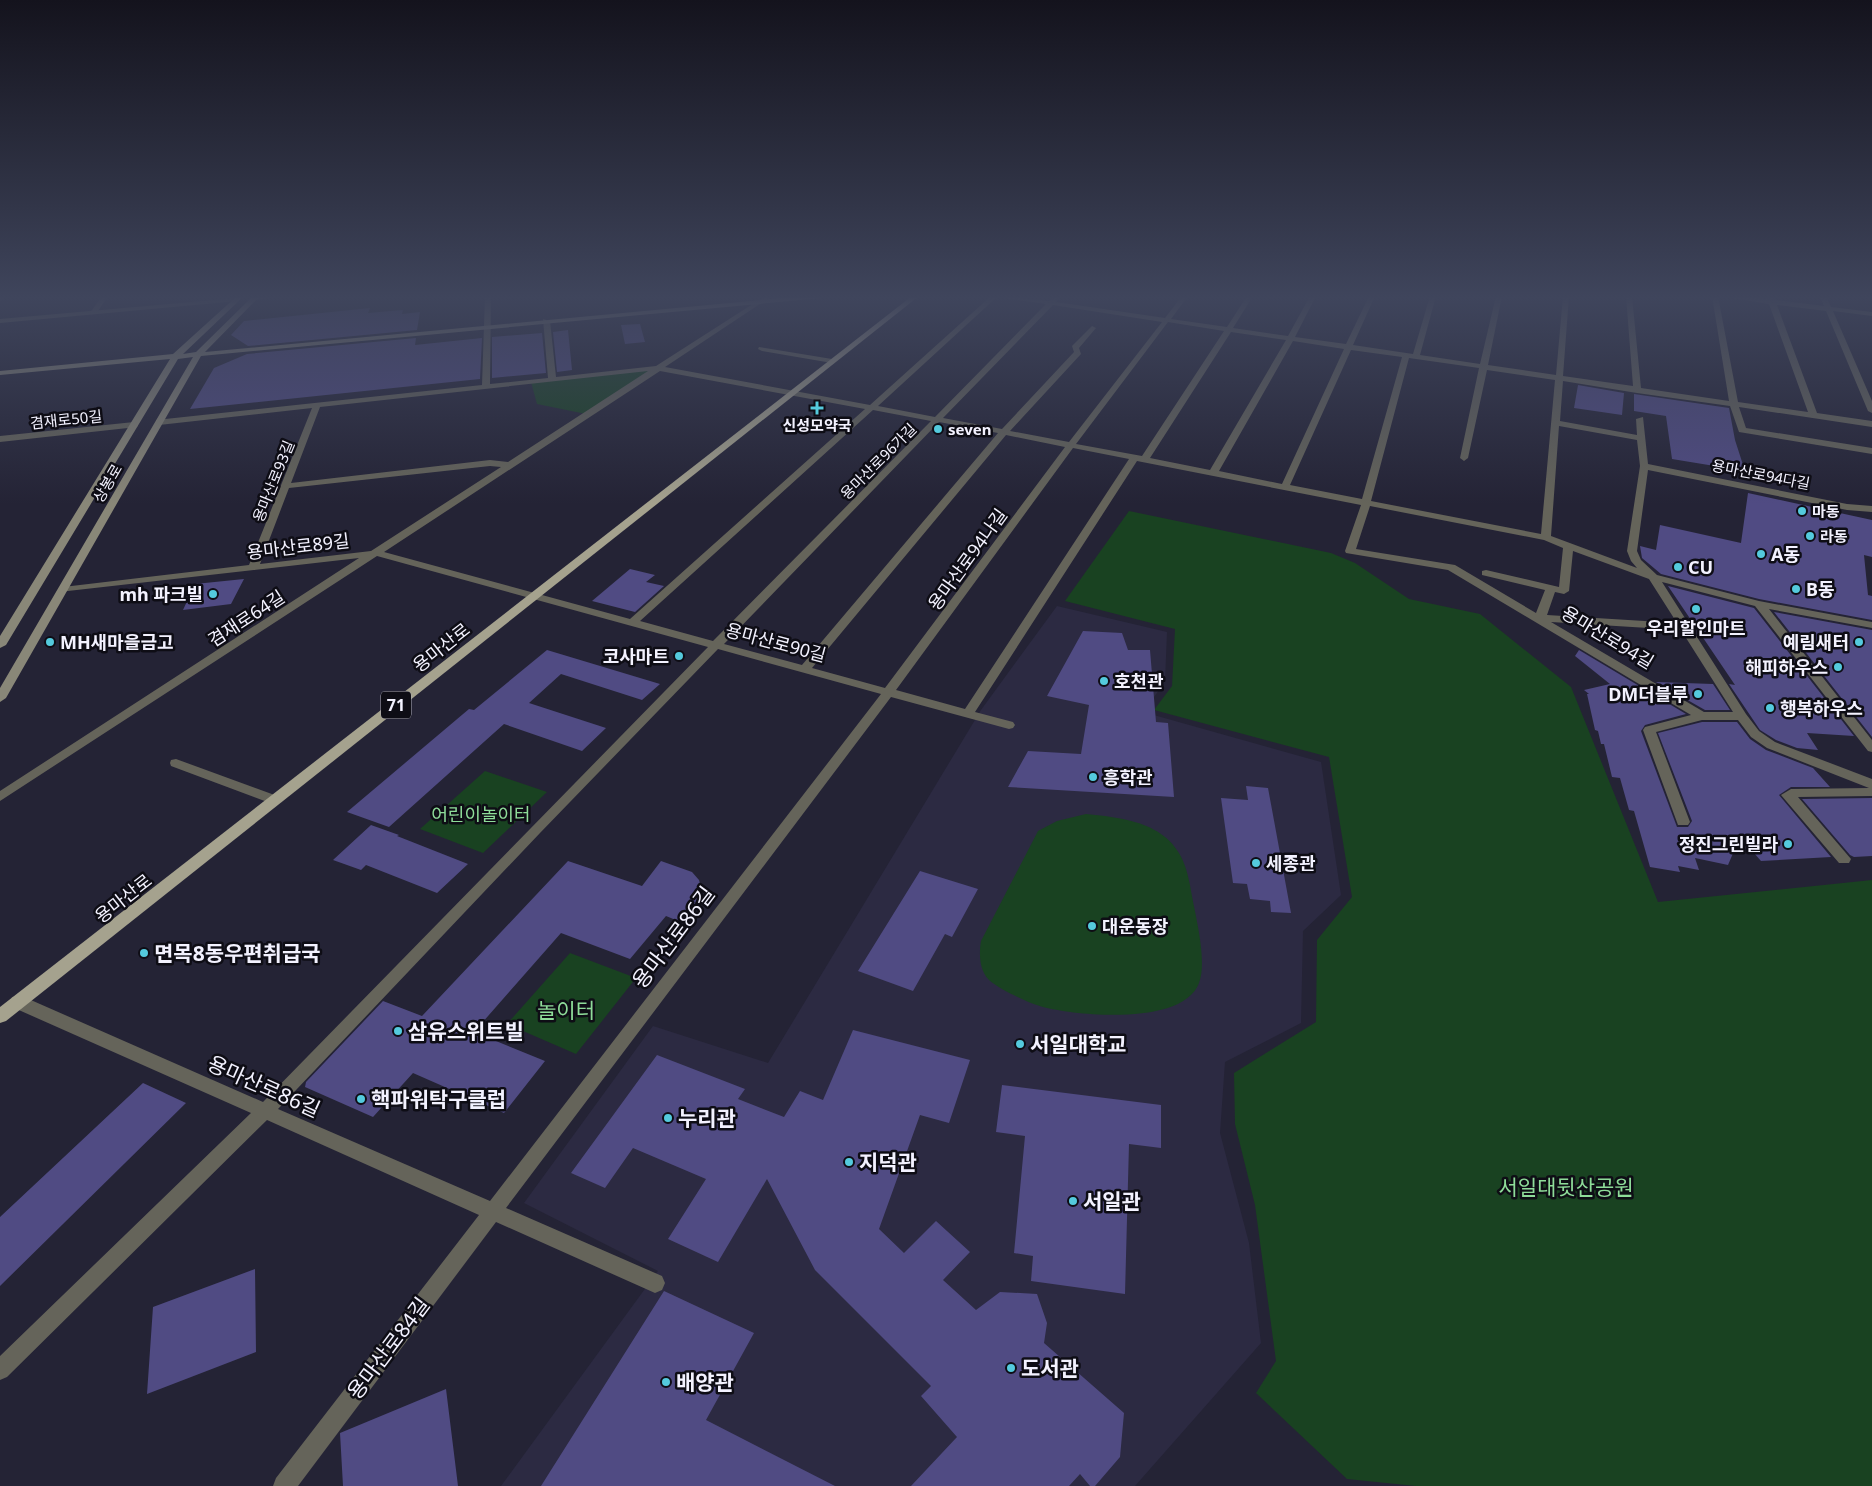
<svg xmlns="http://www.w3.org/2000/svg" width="1872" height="1486" font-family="'Noto Sans','Noto Sans KR',sans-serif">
	<rect width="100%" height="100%" fill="#242335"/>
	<path fill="#2c2a42" d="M1057,606L1167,632L1165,682L1143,712L1321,762L1341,895L1303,931L1301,1023L1225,1062L1220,1133L1249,1243L1261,1343L1135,1486H501L658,1271L524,1203L653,1026L768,1063L981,710Z"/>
	<path fill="#194221" d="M656,369L586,414L537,404L531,382Z
		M1129,511L1331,553L1355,563L1409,599L1480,614L1571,687L1658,902L1872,880V1486H1416L1347,1479L1256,1393L1276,1361L1255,1205L1235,1124L1234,1073L1316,1022L1317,940L1352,897L1329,757L1154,710L1172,686L1175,629L1065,601Z
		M485,771L547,792L483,853L420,829Z
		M1086,814C1138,819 1181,827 1190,885C1194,911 1208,959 1199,983C1183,1026 1078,1016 1043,1007C1030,1004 999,989 989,980C979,970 979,953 981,941L1038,831L1057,821Z
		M570,953L636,978L576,1054L507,1024Z"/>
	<path fill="#504b83" d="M370,308L368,313L403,310L402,314L420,312L417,330L248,346L231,335L244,321Z
		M640,324L645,342L625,344L621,325Z
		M568,330L572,370L557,372L553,332Z
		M542,333L546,373L492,378V337Z
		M416,338L415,345L482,338L480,379L190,409L214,368L247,354Z
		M1578,385L1624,393L1622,415L1574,408Z
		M1634,394L1729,408L1735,440L1745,471L1672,459L1666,416L1634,411Z
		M1748,493L1872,520V557L1864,555L1868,595L1872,596V620L1759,599L1661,574L1642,558L1640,546L1656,550L1660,525L1741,543Z
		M630,569L655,575L646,582L664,586L635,612L592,601Z
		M244,579L231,604L183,610L195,584Z
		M1668,586L1754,608L1854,736L1807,733L1818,750L1797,748L1776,740L1760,730L1729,684L1735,685Z
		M1774,612L1872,630V737Z
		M1083,631L1122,633L1128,650H1150L1156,722L1168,723L1174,797L1008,787L1028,751L1081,754L1089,705L1047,696Z
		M547,650L660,684L642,700L561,674L529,703L606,728L582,751L504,724L389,827L347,812L469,709L474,710Z
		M1579,650L1686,714L1645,725L1641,731L1677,827H1688L1692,821L1658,733L1702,722H1737L1750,739L1766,750L1813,768L1830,787H1791L1779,795L1831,857L1761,861L1740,837L1728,865L1695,858L1699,870L1678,866L1680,872L1650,867L1634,811L1629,810L1620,778L1612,777L1604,744H1601L1598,731L1595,730L1587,694H1589L1584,690L1610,684L1575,656Z
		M1656,682L1713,684L1730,710H1705Z
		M1246,786L1268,788L1291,913L1271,912L1270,901L1250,899L1247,884L1233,883L1221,798L1248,800Z
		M1872,798V856L1854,857L1850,855L1802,799Z
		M371,825L399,835L397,836L468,864L437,893L366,865L361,870L333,860Z
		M568,861L642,886L661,861L692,872L699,880L701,887L699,897L683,923L666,916L630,959L561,933L474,1032L545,1061L504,1113L413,1073L373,1117L305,1087L306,1082L383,1001L422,1016Z
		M920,871L978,889L952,937L945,934L913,991L858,971Z
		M853,1030L970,1060L949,1123L920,1115L879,1229L904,1253L936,1221L970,1252L943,1280L976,1310L1000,1292L1037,1294L1047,1323L1044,1343L1124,1413L1120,1457L1095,1486H1090L1080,1474L1069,1486H911L957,1437L921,1396L931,1386L815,1270L767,1179L718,1262L668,1239L706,1179L633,1148L605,1188L571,1173L657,1055L745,1089L738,1099L784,1117L800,1091L823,1100Z
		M143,1083L186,1103L0,1286V1217Z
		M1002,1085L1161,1105V1148L1129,1144L1125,1294L1031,1281L1033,1256L1014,1253L1025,1136L996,1132Z
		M255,1269L256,1352L147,1394L153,1307Z
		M664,1291L754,1333L706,1420L835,1486H541Z
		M446,1389L458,1486H343L340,1433Z"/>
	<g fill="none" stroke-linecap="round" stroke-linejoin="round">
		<path fill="#65645a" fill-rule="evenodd" d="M102,296H108L96,314H92L90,313Z"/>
		<path fill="#65645a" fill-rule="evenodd" d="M0,296H7L0,301Z
			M258,296H283L255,300L252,298Z
			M485,296H491L490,384L548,378L543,319L550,321L556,377L656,366L765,296H772L665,367L870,405L991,296H998L878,406L935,417L1046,304L1003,298L1000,296L1049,301L1054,296H1061L1056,302L1165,318L1182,296H1188L1171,319L1227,327L1247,296H1253L1233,328L1288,336L1310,296H1316L1295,337L1346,344L1369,296H1375L1353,345L1413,354L1430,296H1436L1420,355L1480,364L1496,296H1502L1488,365L1556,375L1563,296H1569L1563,376L1633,386L1626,296H1632L1641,388L1729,401L1712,296H1718L1738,402L1808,412L1769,304L1719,296L1768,299L1767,296H1773L1775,300L1824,306L1820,296H1826L1831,307L1872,312V316L1833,311L1872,401V413L1868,411L1826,311L1777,305L1817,413L1872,421V427L1739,407L1746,428L1872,448V454L1739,432L1730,406L1637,393L1563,381L1560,421L1637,435L1636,419L1643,417L1648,464L1847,504L1872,506V512L1847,510L1648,470L1637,551L1641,560L1657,575L1759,601L1872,622V628L1769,609L1872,740V752L1868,751L1755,606L1662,582L1746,714L1759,731L1775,742L1872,779V796L1798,797L1851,859L1849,863H1839L1781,795L1791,789L1869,788L1767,748L1751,737L1738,720H1702L1656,732L1690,822L1688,825H1678L1643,730L1645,727L1691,715L1448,570L1346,553L1345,551L1361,505L1137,461L975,712L1013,722L1015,725L1013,728L1009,729L891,697L506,1208L662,1276L665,1283L662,1290L655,1293L496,1222L298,1486H273L276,1478L479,1215L267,1120L7,1377L0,1380V1356L251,1113L12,1007L10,1002L12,997L18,996L24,997L263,1102L708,647L377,556L0,801V791L359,558L59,592V588L63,587L249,565L312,408L159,425L156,424V420L482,385ZM1053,305L1162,322L1069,442L1010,431L1081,354L1079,348L1096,328L1092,326L1072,346L1074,352L1002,429L943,418ZM1168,322L1224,331L1142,456L1076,444ZM1231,332L1286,340L1210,470L1150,458ZM1293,341L1344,349L1282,484L1219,471ZM1351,350L1402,357L1362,499L1290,485ZM1409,358L1479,368L1460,458L1464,461L1468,458L1487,370L1555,380L1541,534L1371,501ZM648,371L508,462L490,460L291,483L320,407ZM660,371L865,409L630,619L384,552ZM873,410L931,421L713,641L640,621ZM939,422L998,433L802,665L724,644ZM1559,426L1637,440L1640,466L1627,551L1631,561L1637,568L1551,536ZM1006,435L1065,447L885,688L812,668ZM1073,448L1129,459L965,709L896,690ZM490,466L501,467L371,551L260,564L289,488ZM1370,506L1544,540L1563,548L1559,587L1486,570L1482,571V575L1545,590L1536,613L1455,565L1356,549ZM1573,551L1649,579L1677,623L1547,615L1555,592L1564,594L1569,591ZM1551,622L1681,630L1733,712H1704ZM718,649L881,694L490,1201L278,1109L540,833Z
			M236,298L238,299V301L0,323V319Z
			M759,347L832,359L836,361L832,363L762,351L758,349Z
			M134,422L138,425L137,427L0,442V436Z
			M176,759L280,797L282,800L275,804L270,803L171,766L170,763L171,760Z"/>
		<path fill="#898778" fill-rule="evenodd" d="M237,296H244L183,354L196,352L253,296H260L205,352L803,296H825L822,298L201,356L6,698L0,702V688L193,357L178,359L6,645L0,648V636L170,359L0,375V371L173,354Z"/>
		<path fill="#a5a28e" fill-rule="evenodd" d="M912,296H919L6,1021L0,1023V1007Z"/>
	</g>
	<linearGradient id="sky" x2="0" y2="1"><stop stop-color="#14131d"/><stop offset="0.59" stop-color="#3f455c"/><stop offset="1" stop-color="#3f455c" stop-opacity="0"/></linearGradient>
	<rect width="1872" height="504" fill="url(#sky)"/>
	<g fill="#54cadd" stroke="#0e0d15" stroke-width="2">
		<path d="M814.5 400.5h5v5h5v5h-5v5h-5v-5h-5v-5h5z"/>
		<circle cx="938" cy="429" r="5"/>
		<circle cx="1802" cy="511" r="5"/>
		<circle cx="1810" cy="536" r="5"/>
		<circle cx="1761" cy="554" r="5"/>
		<circle cx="1678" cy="567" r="5"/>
		<circle cx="1796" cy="589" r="5"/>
		<circle cx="213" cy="594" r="5"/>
		<circle cx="1696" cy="609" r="5"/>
		<circle cx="50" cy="642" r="5"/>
		<circle cx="1859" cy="642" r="5"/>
		<circle cx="679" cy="656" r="5"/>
		<circle cx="1838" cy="667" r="5"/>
		<circle cx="1104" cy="681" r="5"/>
		<circle cx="1698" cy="694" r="5"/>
		<circle cx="1770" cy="708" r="5"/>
		<circle cx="1093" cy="777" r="5"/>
		<circle cx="1788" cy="844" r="5"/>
		<circle cx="1256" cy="863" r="5"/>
		<circle cx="1092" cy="926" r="5"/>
		<circle cx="144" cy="953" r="5"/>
		<circle cx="398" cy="1031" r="5"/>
		<circle cx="1020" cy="1044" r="5"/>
		<circle cx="361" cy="1099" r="5"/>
		<circle cx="668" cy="1118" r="5"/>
		<circle cx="849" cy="1162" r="5"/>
		<circle cx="1073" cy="1201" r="5"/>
		<circle cx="1011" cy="1368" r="5"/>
		<circle cx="666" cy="1382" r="5"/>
	</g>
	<g text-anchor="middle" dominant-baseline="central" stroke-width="5" stroke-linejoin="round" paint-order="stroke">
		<g font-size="15" fill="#f3f2ff" stroke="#0e0d15">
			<text transform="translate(66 419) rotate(-6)">겸재로50길</text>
			<text transform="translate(878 461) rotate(-45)">용마산로96가길</text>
			<text transform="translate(1761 474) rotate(11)">용마산로94다길</text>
			<text transform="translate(273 481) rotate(-68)">용마산로93길</text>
			<text transform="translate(107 483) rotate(-60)">상봉로</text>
		</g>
		<g font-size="15" font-weight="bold" fill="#f3f2ff" stroke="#0e0d15" text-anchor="start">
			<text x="817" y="425" text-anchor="middle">신성모약국</text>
			<text x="948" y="429">seven</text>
			<text x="1812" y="511">마동</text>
			<text x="1820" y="536">라동</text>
		</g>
		<rect fill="#0e0d15" stroke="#aeadb9" stroke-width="1" x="381" y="691.5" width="30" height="27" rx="4"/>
		<g font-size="16" font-weight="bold" fill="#f3f2ff">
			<text x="396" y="705">71</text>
		</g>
		<g font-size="18" fill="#f3f2ff" stroke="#0e0d15">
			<text transform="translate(298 546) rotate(-7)">용마산로89길</text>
			<text transform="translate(967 559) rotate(-54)">용마산로94나길</text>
			<text transform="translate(246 618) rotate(-33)">겸재로64길</text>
			<text transform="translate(1608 637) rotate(31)">용마산로94길</text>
			<text transform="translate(776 642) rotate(15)">용마산로90길</text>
			<text transform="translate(441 647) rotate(-38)">용마산로</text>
			<text transform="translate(123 898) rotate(-38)">용마산로</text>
		</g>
		<g font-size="18" font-weight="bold" fill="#f3f2ff" stroke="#0e0d15" text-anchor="start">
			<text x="1771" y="554">A동</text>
			<text x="1688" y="567">CU</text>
			<text x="1806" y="589">B동</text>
			<text x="203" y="594" text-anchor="end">mh 파크빌</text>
			<text x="1696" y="628" text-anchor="middle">우리할인마트</text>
			<text x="60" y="642">MH새마을금고</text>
			<text x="1849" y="642" text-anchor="end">예림새터</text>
			<text x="669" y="656" text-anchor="end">코사마트</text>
			<text x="1828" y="667" text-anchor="end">해피하우스</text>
			<text x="1114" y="681">호천관</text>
			<text x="1688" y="694" text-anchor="end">DM더블루</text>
			<text x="1780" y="708">행복하우스</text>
			<text x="1103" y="777">흥학관</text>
			<text x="1778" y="844" text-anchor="end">정진그린빌라</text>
			<text x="1266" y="863">세종관</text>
			<text x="1102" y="926">대운동장</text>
		</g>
		<g font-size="18" fill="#8edc99" stroke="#0e0d15">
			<text x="481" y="814">어린이놀이터</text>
		</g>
		<g font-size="21" fill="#f3f2ff" stroke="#0e0d15">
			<text transform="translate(673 937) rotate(-53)">용마산로86길</text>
			<text transform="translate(264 1086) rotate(24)">용마산로86길</text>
			<text transform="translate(388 1348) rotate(-53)">용마산로84길</text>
		</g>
		<g font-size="21" font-weight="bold" fill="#f3f2ff" stroke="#0e0d15" text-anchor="start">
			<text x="154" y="953">면목8동우편취급국</text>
			<text x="408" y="1031">삼유스위트빌</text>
			<text x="1030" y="1044">서일대학교</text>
			<text x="371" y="1099">핵파워탁구클럽</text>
			<text x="678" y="1118">누리관</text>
			<text x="859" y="1162">지덕관</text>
			<text x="1083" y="1201">서일관</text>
			<text x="1021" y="1368">도서관</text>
			<text x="676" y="1382">배양관</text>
		</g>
		<g font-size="21" fill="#8edc99" stroke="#0e0d15">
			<text x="566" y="1010">놀이터</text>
			<text x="1566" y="1187">서일대뒷산공원</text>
		</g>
	</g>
</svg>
